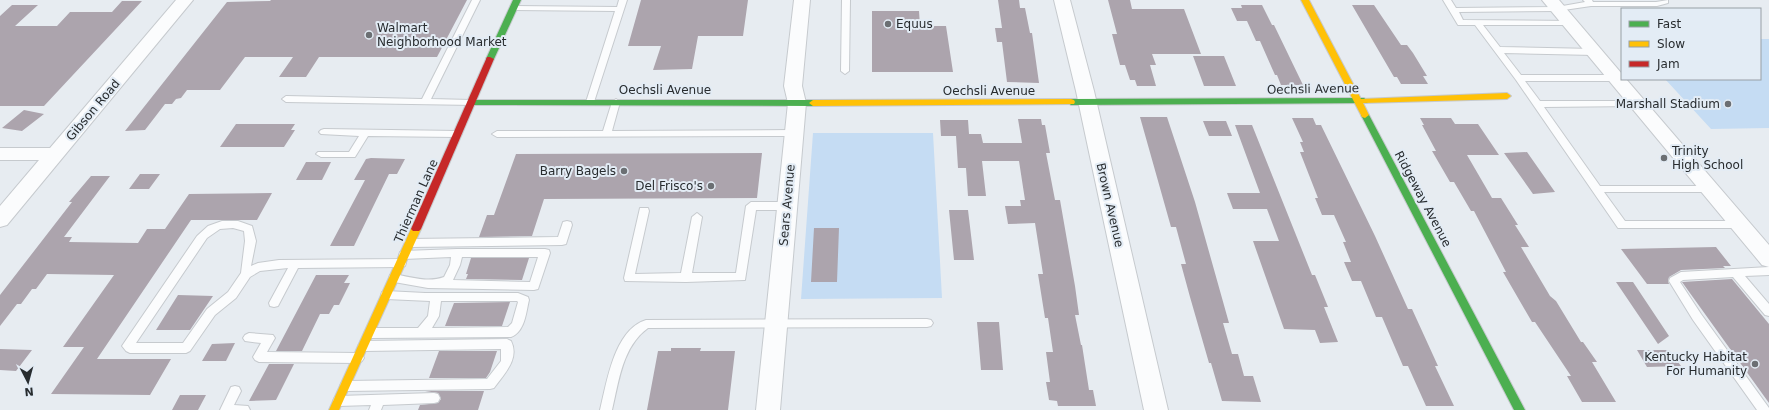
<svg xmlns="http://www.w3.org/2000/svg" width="1769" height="410" font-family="'DejaVu Sans',sans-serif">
	<rect width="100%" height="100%" fill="#e7ecf1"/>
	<path fill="#c5dcf3" d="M1760,39H1769V128L1711,129L1665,79H1760Z
		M813,133H933L942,298L801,299Z"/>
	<path fill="#aca4ad" d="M271,0H467L437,57H319L306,77H279L293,57H245L220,90H187L181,98L176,99L172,104H165L145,130L125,131L227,2L270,1Z
		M641,0H748L743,36H698L692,69L653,70L661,46H628Z
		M998,0H1019L1020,8H1025L1030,33H1032L1039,83L1007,82L1002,42H997L995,28H1002Z
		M1108,0H1130L1132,9H1184L1201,54H1152L1156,65H1150L1156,86H1137L1135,80H1130L1125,65H1120L1112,34H1117Z
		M122,1H142L44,106H0V16L12,5H38L15,26H57L70,12H112Z
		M1241,5H1262L1272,25H1274L1303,85H1281L1277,75H1275L1260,41H1256L1247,21H1237L1231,8H1242Z
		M1352,5H1374L1401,45H1407L1413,53L1427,76H1423L1428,84H1401L1397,77H1394Z
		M872,11H919L920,26H946L953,72H872Z
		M1193,56H1224L1236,86H1204Z
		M24,110L44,114L22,131L2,128Z
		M1140,117H1167L1195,202L1229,323H1223L1232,354H1238L1244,376H1253L1261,402L1222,401L1211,363H1209L1190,297L1181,264H1186L1176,227H1171Z
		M1292,118H1313L1316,125H1321L1375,236L1408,309H1412L1438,366H1435L1454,406H1426L1408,366H1403L1382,317H1376L1361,281H1352L1344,262H1351L1343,242H1346L1334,215H1322L1315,198H1318L1300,152H1304L1300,142H1303Z
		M1420,118H1451L1455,124H1478L1499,155H1467L1492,198H1501L1518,225H1515L1529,247H1521L1550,296L1556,301L1581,342H1583L1597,362H1592L1616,402H1582L1567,376H1571L1535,322H1532L1503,272H1506L1474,211H1471L1454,182H1450L1432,151H1436L1422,125H1424Z
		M1018,119H1041L1042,125H1045L1050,153H1046L1055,200H1060L1075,286L1079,315H1075L1081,345H1082L1089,390H1093L1096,406H1058L1057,401L1049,400L1046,382H1050L1046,352H1053L1048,318H1045L1038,274H1043L1035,223L1008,224L1005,206H1021L1020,200H1025L1019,161H982L986,196H968L966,168H958L956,136H941L940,120H968L969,134H981L983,143H1022Z
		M1203,121H1226L1232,136H1209Z
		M236,124H295L291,130H295L284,147H220Z
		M1235,125H1252L1312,275H1315L1328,307H1324L1338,342L1320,343L1315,330L1284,329L1253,241H1279L1267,209H1233L1227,193H1260Z
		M1527,152L1555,192L1533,194L1504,153Z
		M762,153L757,198L544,199L532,236L479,237L487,215H494L516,154Z
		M371,158L405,159L397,174H389L354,246H330L365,180H354L366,159Z
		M306,162H331L322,180H296Z
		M140,174H160L149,189H129Z
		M91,176H110L64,237H72L69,242L138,243L147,229H165L189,194L272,193L257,220H191L97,359H171L150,395L51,394L84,347H63L114,275L47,274L36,289H32L21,304H17L0,326V295L72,202H69Z
		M949,210H968L974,260H954Z
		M814,228H839L837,282H811Z
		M1716,247L1731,266H1723L1725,268L1681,270L1669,277L1668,281L1669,284H1647L1621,249Z
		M471,258H529L522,280L466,279L468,274H466Z
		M316,275H349L344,283H350L339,305H334L329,314H320L302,351H276Z
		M1732,279L1769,324V403L1682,282Z
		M1616,282H1633L1669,336L1658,344Z
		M178,295L213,296L190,330H156Z
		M510,302L502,326H445L454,303Z
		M977,322H999L1003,370H981Z
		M235,343L226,361H202L212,344Z
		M671,348H701L700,351H735L728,410H647L658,351H671Z
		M0,349L32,350L16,371L0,370Z
		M1637,350H1669L1681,366L1647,367Z
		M439,351H497L490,372L486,378H429Z
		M269,364H294L276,400L249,401Z
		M425,391H484L478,410H418L420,405L438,403L441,399L438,393Z
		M180,395H206L198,410H172Z"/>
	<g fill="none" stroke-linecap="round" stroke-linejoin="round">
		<g stroke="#c6cace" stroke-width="2">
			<path id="lane" d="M472,0H480L431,99L471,100L475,103L474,105L286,102L282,99L286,96L422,99Z
				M619,0H627L594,102L590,105L586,102L615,11L514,10L510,8L514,6L617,7Z
				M842,0H850L849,71L845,74L841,71Z
				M1443,0H1451L1456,8L1557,7L1585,2L1583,0H1592L1593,2H1656L1668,0V3L1657,6H1591L1557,11L1459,12L1463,20L1572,21V25H1483L1500,47L1594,49L1598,52L1594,55L1504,53L1521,75H1615L1619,78L1615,81H1525L1540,101H1639L1640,103L1636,106L1544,107L1600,186H1709L1714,189L1709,192H1604L1625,221H1740L1744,222L1745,225L1744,228H1618L1516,80L1475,25H1458Z
				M616,99L620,102L612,131L793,130L798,133L793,136L497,137L492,134L497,131H603L612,102Z
				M324,129L457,131L462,134L457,137L368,136L355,157H321L316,154L318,152H349L359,136L321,134L319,132L321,130Z
				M751,202H787L792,206L787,210H756L745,280L686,282L625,281L624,278L640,208H648L649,211L635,274L681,273L692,217L697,213L702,217L692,273H736L746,206Z
				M222,221H238L252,226L256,241L251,266L258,263L279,260L401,259L405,260L406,263L405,266L401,267L298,268L278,306L274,307L270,306L269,303L288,268L260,271L250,277L236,298L215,315L190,351L186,353H130L126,351L122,346L124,343L197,236L208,226ZM233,228L244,231L245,241L241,273L228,292L207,309L183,343H136L207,238L220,229Z
				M567,221L571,222L572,225L566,244L562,245L410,247L406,246L405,243L406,240L410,239L558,237L563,222Z
				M457,249H545L549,250L550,253L538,289L534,290L428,288L394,282L390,281L389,278L390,275L394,274C410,277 428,283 444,277L450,265L451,257L404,259L400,258L399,255L400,252L404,251ZM462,257H538L530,282L453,280L460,265Z
				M1769,267V275L1745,276L1769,304V316L1765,315L1733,277L1683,280L1680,282L1701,314L1769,408V410H1757L1693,320L1669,281L1670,278L1681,272Z
				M386,291L425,293H518L528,297L529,300C526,312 525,332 511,337L370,338L366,336L364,333L366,330L370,328H418L428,316L430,301L386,299L382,298L381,295L382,292ZM441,301H517L518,302L512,323L508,327L432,328L439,316Z
				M927,319L931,320L933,323L931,326L927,327L648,328C622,347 619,381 612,410H600C607,382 614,330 646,320Z
				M249,333L273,335L275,338L267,352L358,353L362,355L364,358L362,361L358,363L259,362L255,360L253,357L261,343L245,341L243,338L245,335Z
				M507,339L511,341C520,359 504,374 494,388L490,389L346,391L342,390L340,386L342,382L346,381L487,379L501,361V349L364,351L360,349L358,346L360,343L364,341Z
				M235,386L239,387L241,391L234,405L248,406L250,410H220L231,387Z
				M434,393L438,394L440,398L438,402L434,403L383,405L381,410H369L371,405L339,406L335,405L333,401L335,397L339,396Z"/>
		</g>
		<g stroke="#c6cace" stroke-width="2">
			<path id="street" d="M176,0H193L7,225L0,227V206L39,160H0V148H50Z
				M794,0H810L802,86L806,103L780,410H756L788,103L784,86Z
				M1054,0H1070L1094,91L1168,410H1144L1076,91Z
				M1542,0H1559L1622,74V79H1626L1769,245V267L1762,265Z"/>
		</g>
		<g stroke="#c6cace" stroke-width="2">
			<path id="fast" d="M513,0H521L494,59L490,61H487L486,59Z
				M1364,98L1368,101L1367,103L1071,105L1067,102L1071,99Z
				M471,100H813L817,103L813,106L468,105L467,103L468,101Z
				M1365,112L1369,115L1525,410H1514L1361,115Z"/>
		</g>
		<g stroke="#c6cace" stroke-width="2">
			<path id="slow" d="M1301,0H1309L1361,99L1507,93L1511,96L1507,99L1363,103L1369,115L1365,118L1362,117Z
				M1071,99L1074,100L1075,102L1074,104L813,106L809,103L813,100Z
				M416,226L419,227L421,229L339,410H329L411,229L413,227Z"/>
		</g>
		<g stroke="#c6cace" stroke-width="2">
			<path id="jam" d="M487,57H490L494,59L421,229L419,231H413L411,229Z"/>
		</g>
		<use href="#lane" fill="#fbfcfd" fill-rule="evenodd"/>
		<use href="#street" fill="#fbfcfd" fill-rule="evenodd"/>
		<use href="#fast" fill="#4caf50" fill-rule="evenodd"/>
		<use href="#slow" fill="#ffc107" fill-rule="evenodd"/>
		<use href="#jam" fill="#c62828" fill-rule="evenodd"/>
	</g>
	<g fill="#6b6f73" stroke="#e3ecf5" stroke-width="1.5">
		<circle cx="888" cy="24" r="4"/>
		<circle cx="369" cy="35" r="4"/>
		<circle cx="1728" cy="104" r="4"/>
		<circle cx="1664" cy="158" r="4"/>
		<circle cx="624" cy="171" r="4"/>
		<circle cx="711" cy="186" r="4"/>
		<circle cx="1755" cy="364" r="4"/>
	</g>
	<g text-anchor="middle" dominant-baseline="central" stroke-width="4" stroke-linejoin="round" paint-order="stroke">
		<g font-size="12" fill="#282c2f" stroke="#e3ecf5" text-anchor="end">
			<text x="896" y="24" text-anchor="start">Equus</text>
			<text x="377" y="28" text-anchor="start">Walmart<tspan x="377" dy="14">Neighborhood Market</tspan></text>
			<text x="1720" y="104">Marshall Stadium</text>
			<text x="1672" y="151" text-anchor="start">Trinity<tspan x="1672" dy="14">High School</tspan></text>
			<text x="616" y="171">Barry Bagels</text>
			<text x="703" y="186">Del Frisco's</text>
			<text x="1747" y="357">Kentucky Habitat<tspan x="1747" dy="14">For Humanity</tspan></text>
		</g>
		<g font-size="12" fill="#282c2f" stroke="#e3ecf5">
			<text transform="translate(1313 89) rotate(-1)">Oechsli Avenue</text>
			<text x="665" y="90">Oechsli Avenue</text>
			<text x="989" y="91">Oechsli Avenue</text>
			<text transform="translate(93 110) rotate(-50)">Gibson Road</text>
			<text transform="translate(1423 199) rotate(62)">Ridgeway Avenue</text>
			<text transform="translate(416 201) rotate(-66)">Thierman Lane</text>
			<text transform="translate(787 205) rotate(-85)">Sears Avenue</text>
			<text transform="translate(1110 205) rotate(77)">Brown Avenue</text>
		</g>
	</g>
	<rect x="1621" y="8" width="140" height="72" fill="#e3ecf5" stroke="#989fa6"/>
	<rect x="1629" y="21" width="20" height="6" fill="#4caf50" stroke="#989fa6"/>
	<text x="1657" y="28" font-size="12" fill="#282c2f">Fast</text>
	<rect x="1629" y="41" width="20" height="6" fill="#ffc107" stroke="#989fa6"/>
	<text x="1657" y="48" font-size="12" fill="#282c2f">Slow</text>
	<rect x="1629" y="61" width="20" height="6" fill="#c62828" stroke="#989fa6"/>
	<text x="1657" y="68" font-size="12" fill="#282c2f">Jam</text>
	<g transform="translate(28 382) rotate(174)" stroke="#e3ecf5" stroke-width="3" paint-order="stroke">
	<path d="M0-3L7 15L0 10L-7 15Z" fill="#282c2f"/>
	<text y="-6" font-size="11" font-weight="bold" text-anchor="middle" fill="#282c2f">N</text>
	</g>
</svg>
